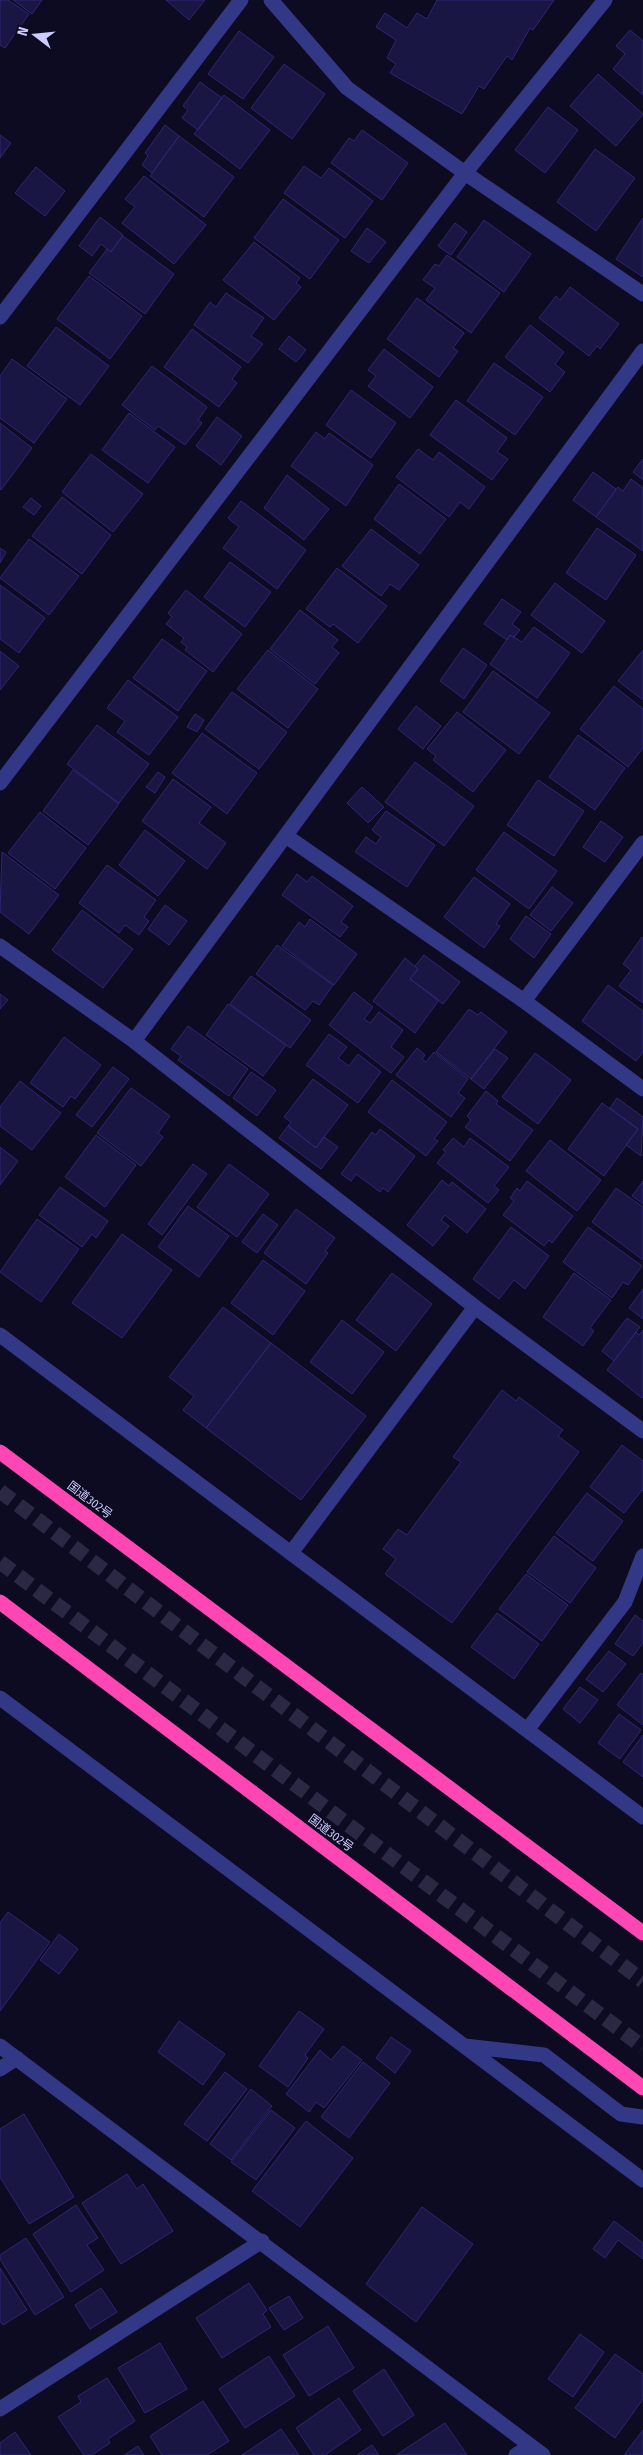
<svg xmlns="http://www.w3.org/2000/svg" width="643" height="2455" font-family="'Fira Sans Condensed','Noto Sans JP',sans-serif">
	<rect width="100%" height="100%" fill="#0d0b22"/>
	<path fill="#1a1644" stroke="#2d2672" d="M0,0H8L29,14L5,48L0,45Z
		M13,0H42L32,14Z
		M166,0H205L189,20Z
		M437,0H554L533,30L530,28L512,60L507,56L484,89L479,86L462,114L390,73L396,64L387,58L396,40L376,27L385,13L407,28L417,13L427,19Z
		M630,30L643,41V95L613,69L625,54L616,46Z
		M239,31L274,57L243,99L208,74Z
		M284,64L325,94L292,139L251,108Z
		M598,74L643,114L616,146L570,106Z
		M200,82L222,98L198,130L182,118L188,110L183,106Z
		M224,95L270,130L240,169L194,134Z
		M548,107L578,130L545,173L515,150Z
		M165,125L179,136L152,173L142,165L148,156L145,153Z
		M362,130L408,163L382,200L331,163L349,138L354,141Z
		M0,135L11,143L0,158Z
		M179,136L234,177L204,217L150,176Z
		M595,149L635,178L596,231L557,202Z
		M304,166L321,178L329,168L373,201L345,238L284,193Z
		M36,167L65,191L45,216L15,193Z
		M144,176L206,225L174,264L122,223L135,207L125,199Z
		M283,199L339,240L310,279L254,238Z
		M100,217L123,235L111,252L101,244L92,256L79,246Z
		M643,218V277L616,259Z
		M484,220L531,254L504,292L457,257Z
		M455,223L467,232L451,255L438,246Z
		M367,228L386,242L369,263L351,251Z
		M123,236L174,274L145,314L89,273L107,249L111,252Z
		M254,242L300,278L296,283L301,287L274,320L223,280Z
		M447,255L500,293L471,333L426,300L435,288L423,280L435,264L439,266Z
		M89,276L142,316L110,359L57,319Z
		M570,287L619,324L600,349L597,346L589,356L539,318L556,296L560,300Z
		M226,293L264,318L251,336L263,344L248,363L194,325L210,302L216,307Z
		M417,298L464,333L453,348L458,351L439,377L387,339Z
		M530,325L564,352L555,364L565,372L550,392L505,357Z
		M56,327L109,366L80,405L27,366Z
		M192,329L241,367L232,379L237,383L219,407L164,367Z
		M289,336L306,350L296,362L279,349Z
		M384,349L433,387L410,418L368,386L376,376L368,370Z
		M12,359L67,399L34,443L0,418V376Z
		M494,363L543,397L515,435L467,401Z
		M152,366L207,407L198,420L202,423L185,445L158,426L155,430L122,405Z
		M351,390L396,423L371,458L326,425Z
		M456,400L507,438L497,452L508,459L492,480L430,435Z
		M129,413L175,447L148,483L102,450Z
		M217,417L242,436L221,465L196,446Z
		M0,423L32,448L1,490L0,489Z
		M316,432L325,439L329,433L373,465L346,506L291,466Z
		M418,449L433,460L439,452L485,487L469,509L460,502L449,517L396,477Z
		M91,454L143,494L113,532L62,492Z
		M643,459V480L633,472Z
		M593,472L616,489L596,517L573,500Z
		M287,475L329,509L304,540L264,508Z
		M631,479L643,488V551L596,517L618,487L623,491Z
		M399,484L446,519L420,554L374,519Z
		M62,497L111,535L82,574L32,536Z
		M31,498L41,506L34,515L23,507Z
		M241,501L306,550L277,589L223,548L239,527L228,518Z
		M597,528L636,555L606,600L566,573Z
		M371,529L419,565L399,590L390,584L381,596L342,566Z
		M29,539L79,576L49,615L0,578Z
		M0,548L6,552L0,563Z
		M230,562L271,592L245,627L204,597Z
		M337,568L387,606L358,643L333,624L330,627L306,609Z
		M555,583L605,621L582,653L531,615Z
		M0,585L45,618L19,653L0,639Z
		M186,590L242,634L213,672L185,650L187,647L181,642L184,638L166,624L172,617L168,613Z
		M502,599L521,612L512,624L520,630L514,637L510,635L507,640L484,624Z
		M300,610L338,640L332,647L339,653L315,684L270,649Z
		M534,627L570,653L537,698L490,664L510,635L522,642Z
		M162,639L207,671L178,711L133,678Z
		M463,648L487,665L464,699L440,681Z
		M268,650L318,689L288,728L237,689Z
		M643,650V700L618,681Z
		M0,651L19,666L0,690Z
		M493,671L550,713L519,754L463,712Z
		M128,680L178,717L149,755L117,732L125,721L107,708Z
		M614,686L643,709V748L628,767L580,729Z
		M232,692L287,732L259,769L205,729Z
		M416,706L441,726L423,749L398,729Z
		M457,712L506,750L473,792L433,760L436,756L427,749Z
		M195,714L204,720L197,732L187,727Z
		M97,725L149,764L119,803L67,764Z
		M202,733L257,773L227,814L172,773Z
		M578,735L625,768L595,810L549,777Z
		M415,762L474,806L444,846L385,802Z
		M73,770L119,804L88,845L43,811Z
		M158,772L165,777L155,793L146,787Z
		M173,779L211,807L199,823L226,843L207,869L142,821Z
		M538,780L584,811L554,856L507,825Z
		M362,787L384,807L368,823L347,803Z
		M386,811L435,845L407,887L355,852L366,837L376,844L381,837L372,830Z
		M40,812L86,848L55,889L8,853Z
		M601,821L623,837L605,862L583,847Z
		M145,830L185,861L158,896L119,865Z
		M504,832L557,871L529,909L476,870Z
		M2,852L59,895L29,934L0,912Z
		M107,865L156,900L144,917L149,921L139,935L125,925L119,933L79,903Z
		M297,874L307,882L312,876L353,906L341,922L348,927L340,937L282,895Z
		M474,877L510,904L496,924L500,926L484,948L444,917Z
		M552,887L573,903L551,931L530,915Z
		M165,905L187,921L169,945L148,929Z
		M82,910L133,949L103,988L52,950Z
		M526,916L551,934L534,958L510,939Z
		M310,919L357,954L334,985L282,946L299,922L305,927Z
		M642,937L643,938V1003L619,986L631,970L623,964Z
		M277,945L333,985L319,1005L313,1001L305,1010L256,974Z
		M424,955L460,982L443,1004L410,979L418,969L415,966Z
		M405,958L418,969L410,979L439,1000L415,1033L373,1001Z
		M251,976L311,1020L290,1048L230,1004Z
		M608,985L643,1011V1052L636,1061L582,1021Z
		M354,992L373,1007L364,1019L370,1023L379,1012L403,1030L391,1047L404,1057L391,1073L329,1025Z
		M0,994L8,1000L0,1009Z
		M228,1004L286,1045L263,1076L206,1035Z
		M469,1009L478,1015L481,1012L507,1032L471,1079L436,1052Z
		M188,1026L248,1069L229,1096L178,1060L181,1056L171,1049Z
		M329,1034L347,1047L338,1058L349,1066L358,1054L381,1072L358,1103L306,1065Z
		M64,1037L101,1065L75,1099L71,1096L63,1107L30,1083Z
		M417,1048L425,1055L422,1059L426,1062L434,1052L468,1079L458,1093L465,1098L451,1117L396,1075Z
		M495,1049L508,1058L484,1089L471,1079Z
		M535,1053L571,1080L538,1124L502,1097Z
		M113,1067L129,1079L92,1127L76,1115Z
		M251,1072L276,1090L257,1116L233,1098Z
		M313,1079L348,1105L316,1148L288,1126L291,1122L284,1117Z
		M392,1080L447,1122L434,1139L438,1141L426,1156L368,1112Z
		M20,1081L61,1113L32,1150L0,1126V1107Z
		M131,1088L170,1116L158,1133L163,1137L141,1166L97,1133Z
		M486,1091L498,1101L496,1104L533,1130L510,1161L465,1127L471,1120L467,1116Z
		M617,1098L643,1117L641,1156L626,1145L638,1129L610,1108Z
		M602,1103L638,1129L604,1176L568,1149Z
		M288,1126L316,1148L324,1137L338,1147L321,1169L279,1138Z
		M380,1129L415,1156L388,1192L383,1188L380,1192L356,1174L351,1181L341,1174L372,1132L376,1135Z
		M96,1135L136,1165L105,1207L65,1177Z
		M453,1138L464,1147L470,1138L509,1167L494,1186L499,1190L488,1203L437,1163L446,1152L443,1150Z
		M550,1140L601,1180L577,1211L526,1171Z
		M0,1147L18,1161L0,1185Z
		M193,1164L207,1174L162,1235L148,1224Z
		M229,1164L269,1194L237,1237L197,1207Z
		M442,1180L449,1186L452,1182L486,1209L467,1233L445,1215L441,1220L449,1226L433,1246L407,1225Z
		M527,1181L573,1216L552,1243L549,1240L544,1246L503,1215L514,1201L510,1198L517,1188L520,1191Z
		M643,1181V1204L632,1196Z
		M60,1187L108,1221L96,1238L92,1234L82,1247L39,1215Z
		M616,1188L643,1207V1260L592,1222Z
		M188,1206L229,1236L199,1277L158,1247Z
		M296,1209L335,1238L325,1251L328,1253L306,1284L264,1253Z
		M263,1214L278,1225L257,1253L242,1242Z
		M37,1219L79,1249L41,1302L0,1272Z
		M511,1227L549,1256L525,1289L514,1280L499,1299L473,1279Z
		M588,1227L642,1266L628,1285L623,1282L612,1298L563,1262Z
		M122,1234L172,1270L122,1338L72,1303Z
		M263,1260L305,1291L273,1335L231,1303Z
		M392,1273L432,1304L396,1351L356,1320Z
		M574,1273L611,1300L590,1328L594,1331L583,1346L543,1317Z
		M643,1289V1319L629,1308Z
		M223,1307L271,1343L206,1428L183,1410L194,1396L169,1377Z
		M627,1318L640,1327L614,1361L602,1351Z
		M342,1320L384,1352L352,1394L310,1362Z
		M643,1330V1397L642,1398L607,1370L636,1332L639,1335Z
		M271,1343L366,1416L301,1500L206,1428Z
		M502,1390L516,1401L519,1397L563,1430L558,1436L579,1452L452,1623L385,1574L396,1559L383,1549L398,1529L407,1535L461,1462L453,1457Z
		M622,1445L643,1461V1491L642,1490L624,1513L590,1487Z
		M587,1493L623,1521L593,1561L556,1533Z
		M554,1536L596,1568L570,1603L527,1572Z
		M526,1574L568,1605L542,1641L499,1609Z
		M497,1613L539,1644L514,1679L471,1647Z
		M635,1615L643,1621V1643L633,1656L615,1644Z
		M609,1651L626,1664L603,1692L586,1679Z
		M641,1673L643,1675V1725L617,1705Z
		M580,1687L598,1700L580,1723L563,1709Z
		M619,1714L641,1730L620,1759L598,1743Z
		M643,1735V1777L623,1762Z
		M8,1912L50,1942L0,2011V1923Z
		M59,1934L78,1949L59,1974L40,1960Z
		M299,2011L324,2029L305,2055L308,2058L288,2087L259,2066Z
		M179,2021L225,2054L203,2085L158,2052Z
		M391,2037L411,2051L395,2073L376,2058Z
		M343,2046L362,2060L324,2108L316,2102L309,2112L286,2094L320,2050L331,2060Z
		M363,2062L390,2083L349,2138L321,2117Z
		M225,2072L247,2089L207,2141L184,2124Z
		M251,2089L272,2106L231,2160L210,2144Z
		M271,2110L295,2128L256,2180L231,2162Z
		M24,2114L74,2197L29,2224L0,2177V2129Z
		M306,2121L353,2158L300,2227L252,2191Z
		M127,2174L137,2189L143,2184L173,2231L121,2264L82,2203Z
		M76,2205L98,2238L87,2245L104,2270L71,2292L33,2234Z
		M422,2207L473,2244L416,2322L366,2284Z
		M614,2221L643,2243V2259L618,2240L605,2258L593,2249Z
		M26,2238L64,2297L35,2315L0,2259V2255Z
		M0,2268L27,2310L3,2325L0,2321Z
		M249,2283L267,2310L263,2314L271,2327L222,2358L196,2318Z
		M101,2288L117,2312L90,2329L75,2305Z
		M289,2296L303,2318L284,2330L269,2308Z
		M328,2326L354,2368L309,2396L283,2355Z
		M580,2334L604,2352L573,2397L548,2379Z
		M160,2343L187,2389L145,2413L118,2368Z
		M615,2354L643,2374V2399L615,2438L575,2408Z
		M269,2356L295,2396L245,2428L219,2389Z
		M384,2369L414,2415L383,2436L353,2391Z
		M107,2378L135,2421L108,2439L110,2443L92,2455H84L58,2417L81,2402L78,2396Z
		M339,2398L361,2430L325,2455H314L296,2428Z
		M203,2401L229,2441L207,2455H162L150,2436Z
		M445,2423L467,2455H396Z
		M281,2429L299,2455H242Z
		M643,2430V2455H624Z
		M15,2432L31,2455H0V2443Z
		M372,2445L379,2455H357Z
		M138,2446L144,2455H124Z"/>
	<g fill="none" stroke-linecap="round" stroke-linejoin="round">
		<path stroke="#2a2843" stroke-width="15" stroke-dasharray="15 8" stroke-linecap="butt" d="M0,1491L643,1981
			M0,1562L643,2047"/>
		<path stroke="#323885" stroke-width="15" d="M271,0L347,88L465,173L643,294
			M0,317L241,0
			M0,783L465,173L605,0
			M286,836L524,1001L643,1089
			M0,946L134,1041L475,1307L643,1431
			M524,1001L643,843
			M134,1041L643,351
			M0,1335L643,1817
			M291,1553L475,1307
			M0,1698L643,2180
			M527,1730L625,1602L643,1556
			M0,2046L543,2455
			M465,2046L544,2055L621,2114L643,2117
			M0,2069L17,2058
			M0,2409L262,2241
			M516,2455L531,2446"/>
		<path stroke="#ff47b3" stroke-width="15" d="M0,1452L643,1933
			M0,1602L643,2088"/>
	</g>
	<g text-anchor="middle" dominant-baseline="central" stroke-width="4" stroke-linejoin="round" paint-order="stroke">
		<g font-size="12" fill="#ccf" stroke="#0d0b22">
			<text transform="translate(90 1500) rotate(37)">国道302号</text>
			<text transform="translate(331 1833) rotate(37)">国道302号</text>
		</g>
	</g>
	<g transform="translate(35 35) rotate(286)" stroke="#0d0b22" stroke-width="4" paint-order="stroke">
	<path d="M0-4L9 19L0 12L-9 19Z" fill="#ccccff"/>
	<text y="-8" font-size="14" font-weight="bold" text-anchor="middle" fill="#ccccff">N</text>
	</g>
</svg>
